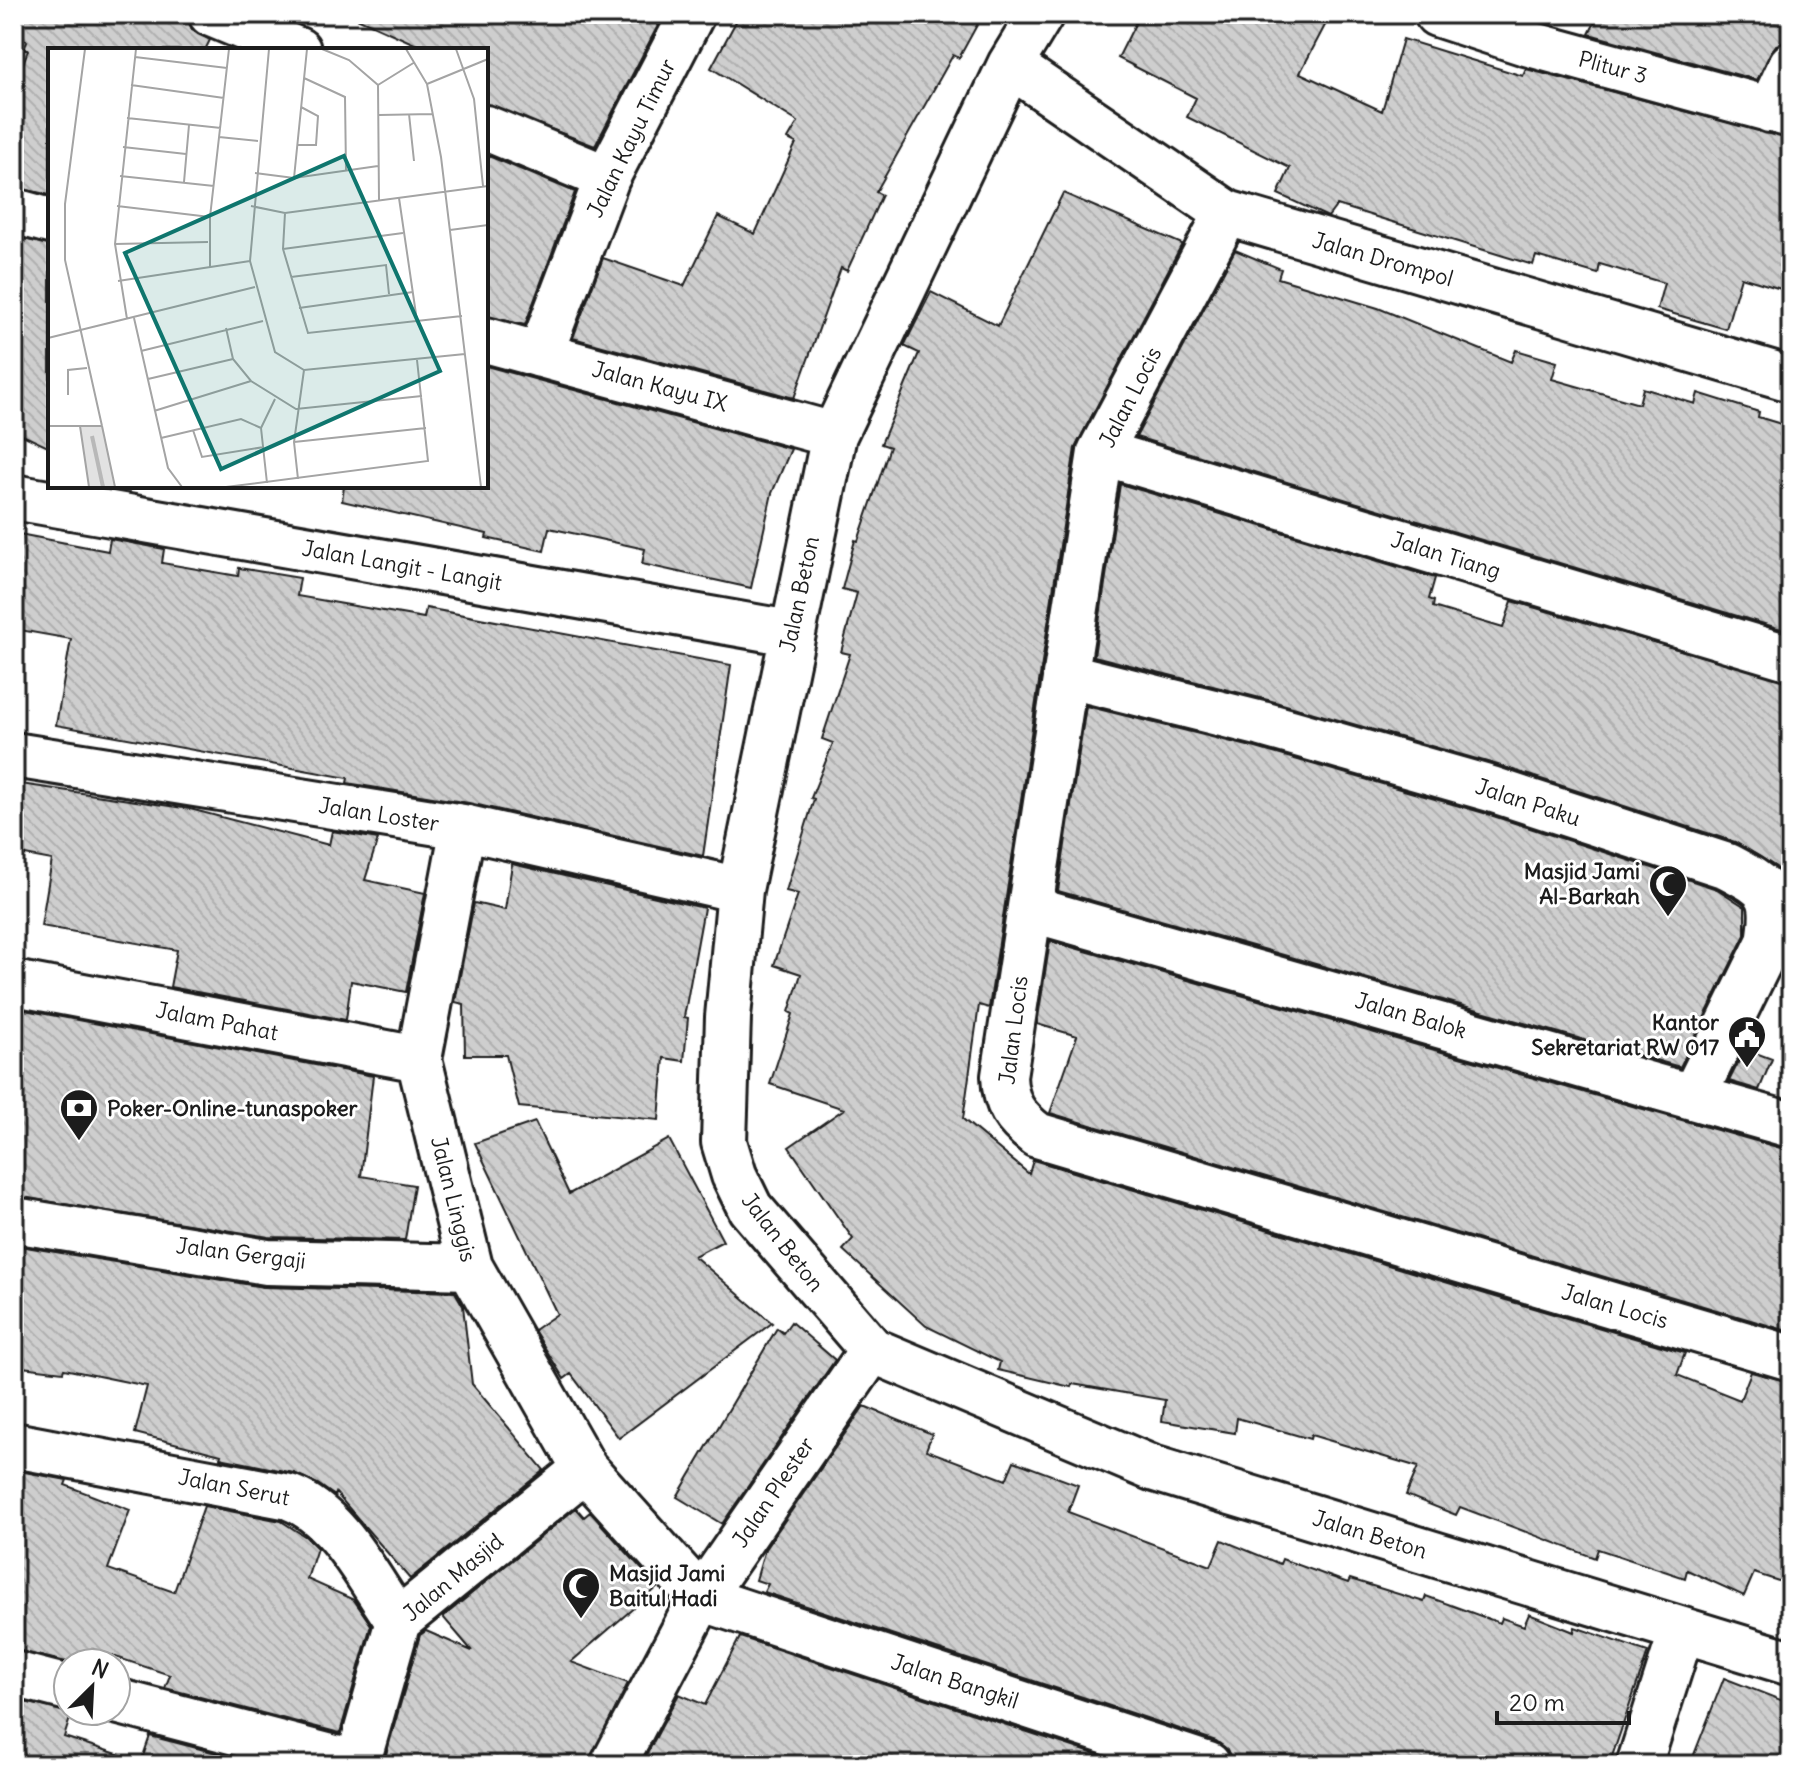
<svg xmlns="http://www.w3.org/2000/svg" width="1805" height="1779" font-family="Delius,sans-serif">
	<defs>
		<pattern id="building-back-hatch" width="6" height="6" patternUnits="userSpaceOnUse" patternTransform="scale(2)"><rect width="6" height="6" fill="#cecece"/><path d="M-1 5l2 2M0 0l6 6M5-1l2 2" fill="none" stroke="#b0b0b0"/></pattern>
	</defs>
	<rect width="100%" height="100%" fill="#fff"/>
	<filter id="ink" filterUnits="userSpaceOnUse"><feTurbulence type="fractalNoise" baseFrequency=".0125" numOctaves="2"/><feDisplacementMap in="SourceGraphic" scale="16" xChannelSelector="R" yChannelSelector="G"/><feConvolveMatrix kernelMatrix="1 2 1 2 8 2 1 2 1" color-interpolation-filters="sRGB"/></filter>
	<g filter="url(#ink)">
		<path fill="url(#building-back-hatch)" stroke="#1c1c1c" stroke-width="2" d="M14,14H187L192,30L210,40L205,50H50V195L14,187V88L28,50H24L27,41L14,36Z
			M348,14H664L595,146L486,104V50H428Z
			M740,14H983L959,58L953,55L876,192L882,195L847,271L841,268L794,398L573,338L603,258L684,286L718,216L755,234L796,143L788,139L798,122L711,68Z
			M1140,14H1331L1300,73L1382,111L1403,39L1523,76L1526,69L1791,139V292L1741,277L1726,329L1657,309L1664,283L1600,264L1598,274L1536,256L1533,265L1337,205L1328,217L1278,194L1290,168L1187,117L1196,98L1118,58Z
			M1599,14H1791V40L1776,45L1757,80L1589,34Z
			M486,155L575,192L525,325L486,316Z
			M1063,193L1182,244L1075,448L989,1008L979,1005L963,1119L1029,1174L1033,1160L1685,1353L1677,1375L1740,1400L1751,1372L1791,1382V1585L1754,1573L1744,1596L1687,1570L1685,1578L1598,1549L1595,1558L1460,1507L1456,1515L1406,1495L1418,1467L1311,1435L1310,1439L1237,1418L1235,1433L1162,1421L1165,1400L1072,1384L1071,1387L998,1370L1000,1362L926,1326L843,1250L853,1239L789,1147L844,1109L770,1084L793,1014L789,1012L801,974L774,965L798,894L786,891L814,799L811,798L833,743L822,739L850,654L841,652L857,593L842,589L855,540L858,541L890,447L881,444L919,353L904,346L931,292L998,326Z
			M14,237L50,245V448L14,431Z
			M1235,250L1281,269L1278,278L1378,308L1511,362L1516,350L1557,362L1552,379L1639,404L1643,388L1695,404L1698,393L1759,412L1758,417L1791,427V632L1136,437Z
			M486,366L791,449L772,493L751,588L642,564L645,549L549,528L544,551L486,538L487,534L342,501L344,486H486Z
			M1120,484L1435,578L1429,599L1434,601L1433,607L1503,628L1512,601L1791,682V887L1776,867L1735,842L1498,765L1268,700L1094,656Z
			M14,533L108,551L110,539L164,549L162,563L238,576L239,568L300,578L297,596L424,618L426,608L731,665L703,856L469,803L347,783L348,778L56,725L71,639L14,629Z
			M1086,706L1256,748L1484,813L1717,889L1745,907V935L1680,1067L1058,891Z
			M14,783L190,809L329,845L332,831L378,839L365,880L425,893L406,992L351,981L346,1020L170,987L177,950L41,926L52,860L14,853Z
			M512,864L704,908L684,1017L688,1018L684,1061L664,1058L659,1120L519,1107L506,1055H465L464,1004L455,1002L474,903L505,910Z
			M1050,941L1791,1151V1332L1050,1113L1077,1036L1037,1024Z
			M14,1008L373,1076L361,1176L414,1185L405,1240L269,1237L14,1196Z
			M1745,1049L1772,1059L1759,1090L1729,1081Z
			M535,1122L569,1194L669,1139L723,1241L694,1256L772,1323L619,1438L571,1374L564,1379L534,1330L557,1314L475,1143Z
			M14,1245L263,1287L455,1292L463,1306L472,1384L544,1470L410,1579L336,1493L335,1496L318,1484L294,1473L220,1458L221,1455L135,1433L147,1386L64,1369L63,1372L14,1366Z
			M791,1322L835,1360L722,1524L677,1497L777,1328L783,1333Z
			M864,1406L932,1434L926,1450L1006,1480L1014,1461L1078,1485L1068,1512L1211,1566L1222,1540L1280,1564L1282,1559L1348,1583L1350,1579L1424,1602L1426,1596L1500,1623L1502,1618L1524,1626L1529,1614L1574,1632L1575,1627L1648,1652L1609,1765H1232L1227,1749L1216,1741L764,1592L768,1584L756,1580L765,1549Z
			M14,1470L67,1480L65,1485L130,1510L108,1569L174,1592L204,1506L281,1521L306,1537L317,1548L307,1579L354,1600L371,1625L340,1733L165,1688L170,1675L92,1649L88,1663H71L14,1650Z
			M576,1508L584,1517L590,1512L658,1587L571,1662L628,1683L588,1765H383L420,1635L426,1631L472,1651L443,1617Z
			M740,1637L1128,1765H641L679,1694L705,1705Z
			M1724,1678L1791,1704V1765H1690Z
			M14,1700L72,1712L64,1737L127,1757L126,1765H14Z
			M150,1736L263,1765H140Z"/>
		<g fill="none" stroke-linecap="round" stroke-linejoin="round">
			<g stroke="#1c1c1c" stroke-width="50">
				<path id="minor" d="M211,14L298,50
					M1041,14L1010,65L834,435L740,890L728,1017L724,1142L734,1175L750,1208L872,1350L1152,1468L1791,1663
					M1437,14L1526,43L1791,115
					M1010,65L1227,213L1791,379
					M1770,110L1791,65
					M486,128L607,178
					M14,211L50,221
					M1227,213L1100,452L1004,1076C1005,1104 1015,1118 1037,1135L1791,1358
					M486,340L834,435
					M540,355L607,178L692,14
					M1100,452L1791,658
					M14,497L790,633
					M1065,675L1262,724L1491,789L1727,866C1769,888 1777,893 1769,942L1694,1095
					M14,755L463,827L740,890
					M463,827L419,1059L470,1267L585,1469L701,1598L1208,1765
					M1030,909L1791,1125
					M14,983L419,1059
					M14,1220L267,1262L470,1267
					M14,1445L289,1497C339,1516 368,1579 398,1621
					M14,1674L68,1688
					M116,1701L358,1764
					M357,1765L398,1621L585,1469
					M613,1765L701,1598L872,1350
					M1639,1765L1682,1630"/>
			</g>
			<use href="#minor" stroke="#fff" stroke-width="44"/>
		</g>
	</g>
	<defs>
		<g id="mosque-pin" transform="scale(2)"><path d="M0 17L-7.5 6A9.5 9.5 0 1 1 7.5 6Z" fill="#1c1c1c" stroke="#fff"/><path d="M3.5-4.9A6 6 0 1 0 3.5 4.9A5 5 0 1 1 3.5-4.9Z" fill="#fff"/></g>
		<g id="civic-pin" transform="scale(2)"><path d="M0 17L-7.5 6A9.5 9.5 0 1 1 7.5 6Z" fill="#1c1c1c" stroke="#fff"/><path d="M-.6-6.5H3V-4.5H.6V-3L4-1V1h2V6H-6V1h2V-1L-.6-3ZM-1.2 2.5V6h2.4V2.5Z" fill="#fff"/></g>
		<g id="bank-pin" transform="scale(2)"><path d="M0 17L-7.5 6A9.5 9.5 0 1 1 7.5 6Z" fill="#1c1c1c" stroke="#fff"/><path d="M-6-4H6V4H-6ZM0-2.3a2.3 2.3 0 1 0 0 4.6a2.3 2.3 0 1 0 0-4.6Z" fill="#fff"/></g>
	</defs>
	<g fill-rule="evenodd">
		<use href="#mosque-pin" x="1668" y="884"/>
		<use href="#civic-pin" x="1747" y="1035"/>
		<use href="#bank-pin" x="79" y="1108"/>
		<use href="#mosque-pin" x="581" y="1586"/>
	</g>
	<g text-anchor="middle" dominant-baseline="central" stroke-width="6" stroke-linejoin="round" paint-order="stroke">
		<g font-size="22" fill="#1c1c1c" stroke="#fff">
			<text transform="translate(1613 67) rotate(15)">Plitur 3</text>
			<text transform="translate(631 138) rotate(-64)">Jalan Kayu Timur</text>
			<text transform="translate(1383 259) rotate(16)">Jalan Drompol</text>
			<text transform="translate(660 386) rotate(15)">Jalan Kayu IX</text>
			<text transform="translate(1130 397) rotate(-63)">Jalan Locis</text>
			<text transform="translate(1446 555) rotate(17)">Jalan Tiang</text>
			<text transform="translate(402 565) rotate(10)">Jalan Langit - Langit</text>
			<text transform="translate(799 594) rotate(-78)">Jalan Beton</text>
			<text transform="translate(1528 802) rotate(18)">Jalan Paku</text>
			<text transform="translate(379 814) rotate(9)">Jalan Loster</text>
			<text transform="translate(1411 1015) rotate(16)">Jalan Balok</text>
			<text transform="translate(217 1021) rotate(11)">Jalam Pahat</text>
			<text transform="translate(1013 1030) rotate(-83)">Jalan Locis</text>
			<text transform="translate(454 1199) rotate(76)">Jalan Linggis</text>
			<text transform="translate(783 1242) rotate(52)">Jalan Beton</text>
			<text transform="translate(241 1253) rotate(7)">Jalan Gergaji</text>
			<text transform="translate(1615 1306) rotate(16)">Jalan Locis</text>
			<text transform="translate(234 1487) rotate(11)">Jalan Serut</text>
			<text transform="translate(773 1492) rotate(-56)">Jalan Plester</text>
			<text transform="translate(1370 1534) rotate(17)">Jalan Beton</text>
			<text transform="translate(453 1577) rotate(-40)">Jalan Masjid</text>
			<text transform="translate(955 1681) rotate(18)">Jalan Bangkil</text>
		</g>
		<g font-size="22" font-weight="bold" fill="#1c1c1c" stroke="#fff" text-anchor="end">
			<text x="1640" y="871">Masjid Jami<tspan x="1640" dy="25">Al-Barkah</tspan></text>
			<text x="1719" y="1022">Kantor<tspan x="1719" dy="25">Sekretariat RW 017</tspan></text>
			<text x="107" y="1108" text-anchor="start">Poker-Online-tunaspoker</text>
			<text x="609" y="1573" text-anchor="start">Masjid Jami<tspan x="609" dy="25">Baitul Hadi</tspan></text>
		</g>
	</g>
	<g transform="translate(48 48)">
		<rect width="440" height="440" fill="#fff"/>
		<path d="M32,378H54L67,439H41Z" fill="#e2e2e2"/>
		<path fill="none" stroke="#b8b8b8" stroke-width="4" d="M44,388L55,439"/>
		<path fill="none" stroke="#a4a4a4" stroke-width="2" d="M37,1L17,156V212L54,378M221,1L202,213L227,304L256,322L417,306M274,1L301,12L330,37L331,152M358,1L379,36L393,109L433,439M408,1L426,51L435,138M87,9L179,20M256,30L297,49L298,123M379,36L440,11M83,37L176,50M330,37L367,14M361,66L366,113M331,67L385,66M79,70L173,80M171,89L210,93M249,97H268L270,68L253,59M75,99L138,106M207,125L246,130L330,118M72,128L166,138M246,130L259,1M136,134L141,77M351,150L369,273M69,158L162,169M203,158L237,165L440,138M237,165L235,201L260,285L414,268M402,182L440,177M67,196L160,194M235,201L355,185M162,219V169L181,1M243,229L338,217L341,246M70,233L202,213M251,260L365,244M86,270L120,420L134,439M79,271L67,196L88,1M178,280L185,311L203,333L248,361L374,348M0,290L207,239M93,303L215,273M100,331L185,311M20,347V322L39,320M106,363L203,333M0,378H54L67,439M32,378L41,439M145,382L154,409L216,399M113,390L193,371L213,380M246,394L378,380M250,431L246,394L256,322M219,435L213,380L227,351M178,439L380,413L369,312"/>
		<path fill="#0f766e" fill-opacity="0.15" stroke="#0f766e" stroke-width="4" d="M296,108L392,323L173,421L77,205Z"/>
		<rect width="440" height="440" fill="none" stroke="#1c1c1c" stroke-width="4"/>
	</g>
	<rect width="1805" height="1779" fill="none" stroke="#fff" stroke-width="48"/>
	<rect x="24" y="24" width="1757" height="1731" fill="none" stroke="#1c1c1c" stroke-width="3" filter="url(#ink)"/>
	<g transform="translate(92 1687) rotate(24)"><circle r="38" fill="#ffffff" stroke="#a4a4a4" stroke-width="2"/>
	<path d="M0-6L14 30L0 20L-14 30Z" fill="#1c1c1c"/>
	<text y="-12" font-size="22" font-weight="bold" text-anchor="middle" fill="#1c1c1c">N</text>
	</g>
	<path d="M1497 1711v12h132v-12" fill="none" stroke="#1c1c1c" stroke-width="4"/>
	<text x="1509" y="1711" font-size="24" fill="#1c1c1c" stroke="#ffffff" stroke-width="6" paint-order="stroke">20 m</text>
</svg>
